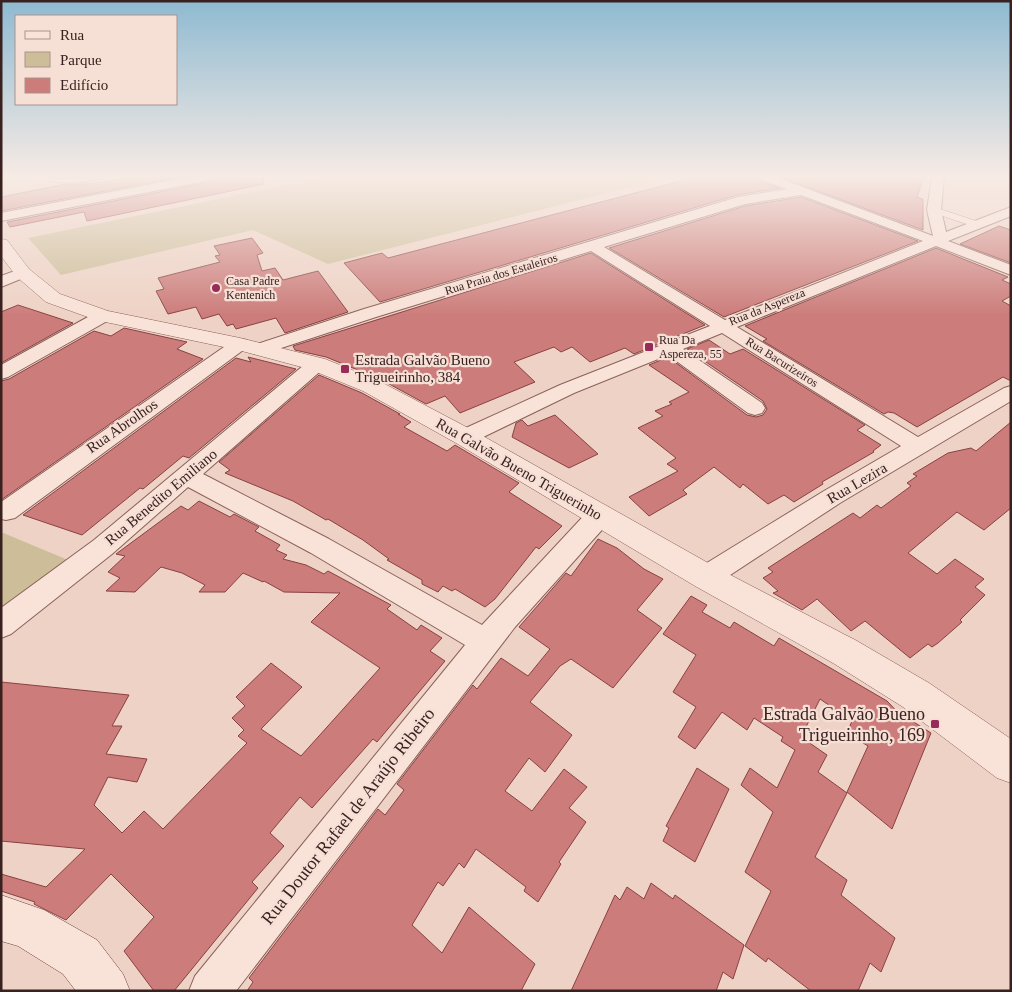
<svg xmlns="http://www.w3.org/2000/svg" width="1012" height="992" font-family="Georgia,serif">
	<rect width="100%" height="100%" fill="#eed2c5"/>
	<path fill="#cdbe99" d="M326,177H670L328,264L253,230L61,275L28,238Z
		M1,532L68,560L1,608Z"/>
	<path fill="#cc7d7b" stroke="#894141" d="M138,177H179L1,211V197L66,184H88Z
		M217,177H263L264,184L87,221L84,212L10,227L7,222L205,183Z
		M696,177H758L761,182L780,188L737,195L380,302L344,263L382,253L388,258Z
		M780,177H924L917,197L923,199V230Z
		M801,197L918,241L724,317L609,248L745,206Z
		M999,226L1011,230V263L960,244Z
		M252,238L263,253L257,255L262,271L275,268L283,280L318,271L348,312L285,333L276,318L236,329L233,324L227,326L219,314L202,319L196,307L168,314L156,291L164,289L158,278L220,262L215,256L220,255L214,246Z
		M936,248L1008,277L1002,280L1011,284V296L1002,301L1011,306V381L1003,377L917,427L894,413L888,412L884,414L763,341L767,339L745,326Z
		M591,253L705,325L634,354L625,348L590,362L572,347L561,352L554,347L514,362L535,382L460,413L445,396L426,404L380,379L326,357L295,350L293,346Z
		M18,305L73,323L1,363V312Z
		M124,328L187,342L177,349L203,359L1,500V381L9,379L94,331L111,336Z
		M709,340L730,354L743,349L865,425L857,430L881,445L873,451L874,452L822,482L823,484L794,502L784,495L768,504L743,484L740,488L714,467L683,490L687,494L649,516L629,497L678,471L667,464L676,458L638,428L663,416L655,411L672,404L669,402L689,392L649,365L668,357L747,415L756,417L763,415L767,409L763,401L687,349Z
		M248,357L296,369L189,458L183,456L143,489L140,488L82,535L23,515L236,358L251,362Z
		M319,375L362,393L400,414H398L411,422L404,427L447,451L455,445L519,483L509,492L562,526L539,549L536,547L495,599L485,607L455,589L452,591L443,586L438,592L422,584V580L387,560L389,559L363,540L328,519L326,520L293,501L225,473L230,470L219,462Z
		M555,415L598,454L569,468L512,437L516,423L522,420L528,426Z
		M1011,422V508L984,530L957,512L908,553L937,574L955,559L984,579L975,587L985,595L960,620L962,622L938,643L932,647L928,644L910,658L865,621L851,631L817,599L802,610L773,593L778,591L763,578L773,572L768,568L853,513L860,518L877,505L881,508L911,486L907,483L917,476L913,474L948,453L971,448L976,451Z
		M199,501L230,517L234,514L259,527L255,531L280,545L276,550L287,555L283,559L306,565L324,574L328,571L391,605L387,609L417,630L421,625L442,638L430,651L445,661L377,742L373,739L312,808L300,797L270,833L284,846L252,882L258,888L174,991H154L124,951L154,917L111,874L66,920L34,904L35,902L1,891V874L46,887L85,849L1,841V682L129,695L112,726H122L106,754L147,759L137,782L108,777L94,805L122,833L144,811L163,829L247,743L238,736L244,730L232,718L245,706L236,697L271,663L302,687L261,729L301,756L380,668L311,622L340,593L284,592L264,581L263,582L243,573L225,592H199L205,585L182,573L161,567L135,592L106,591L120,578L108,572L125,556L116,554L181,506L188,510Z
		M598,539L617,548L644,569L663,579L637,610L662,628L613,688L571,659L560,666L530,702L572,735L545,772L529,758L505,791L532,811L564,769L587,787L569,808L586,822L559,862L561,864L538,902L524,891L526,887L476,849L464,868L459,863L443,886L438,882L412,925L442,953L469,907L535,964L521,991H247L253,982L249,978L378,809L385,815L404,790L397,784L473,685L477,689L501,658L528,676L550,649L519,627L566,573L571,576Z
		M691,596L707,605L702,612L730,628L734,622L774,646L779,638L887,701L907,722L909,719L931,733L892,829L847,792L868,746L847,733L852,721L820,699L801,737L827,755L818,772L847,793L815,857L847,880L841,895L895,938L881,972L870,963L858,991H811L768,958L766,962L745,946L771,891L745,872L773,812L741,785L750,768L777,788L795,750L781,741L783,737L754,718L747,730L722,712L695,749L678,737L696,707L673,692L696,655L663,634Z
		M697,768L729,789L695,862L663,841L669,828L666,826Z
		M651,883L673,899L675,895L744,945L733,979L723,972L716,991H571L615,895L620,900L627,887L644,899Z"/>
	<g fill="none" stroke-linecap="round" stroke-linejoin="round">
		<g stroke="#89615b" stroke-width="2">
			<path id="service" d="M40,177L63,179L102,177C88,184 53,185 40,177Z"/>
		</g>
		<g stroke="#89615b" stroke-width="1">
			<path id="pedestrian" d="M934,207L982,223L983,225L978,228L931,212L929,210Z"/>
		</g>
		<g stroke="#89615b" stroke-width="2">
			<path id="minor" d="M189,177H211L205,181L1,221V213Z
				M760,177H776L933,236L927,210L932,177H944L941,210L946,232L1011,207V216L948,241L1011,265V275L936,246L737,327L918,437L1004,388L1011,386V401L840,503L715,585L706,588L697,585L693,577L697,569L824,491L901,446L722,333L683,349L762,403L765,408L762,413L755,415L748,413L668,355L574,393L473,442L465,444L457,442L454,437L457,432L560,385L710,326L591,251L376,317L266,353L260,354L254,353L251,349L254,345L364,309L738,197L787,189L762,180ZM801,195L923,241L725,320L604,247L745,204Z
				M23,268L28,270L31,273L28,276L1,287V276Z
				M103,311L109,312L112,316L109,320L8,377L1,379V365L97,312Z
				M240,339L246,340L249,344L246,348L15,518L6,520L1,519V502L234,340Z
				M317,358L324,360L326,364L324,368L203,474L329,539L482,625L591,508L600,506L609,508L612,515L609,522L515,627L236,991H189L195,976L465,645L311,553L188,487L112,554L11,634L1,638V608L94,540L310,360Z"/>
		</g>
		<g stroke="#89615b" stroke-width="1">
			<path id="tertiary" d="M1,239L7,240L29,269L60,294L108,311L240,338L325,359L379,381L474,431L717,568L857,641L929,683L1011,739V783L997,778L903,707L833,663L695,586L456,443L363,391L309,369L238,350L96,320L46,302L17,277L1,256Z"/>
		</g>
		<g stroke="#6b433e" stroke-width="1">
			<path id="secondary" d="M1,895L44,910L97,940L123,974L130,991H76L63,974L18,946L1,941Z"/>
		</g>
		<use href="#service" fill="#f9e2d8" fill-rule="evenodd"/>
		<use href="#pedestrian" fill="#f9e2d8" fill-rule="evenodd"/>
		<use href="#minor" fill="#f9e2d8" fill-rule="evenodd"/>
		<use href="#tertiary" fill="#f9e2d8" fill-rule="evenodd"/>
		<use href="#secondary" fill="#f9e2d8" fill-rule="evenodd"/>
	</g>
	<linearGradient id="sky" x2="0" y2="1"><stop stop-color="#8ebad1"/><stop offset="0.56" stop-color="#f7ebe5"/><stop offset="1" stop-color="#f7ebe5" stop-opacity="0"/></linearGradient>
	<rect width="1012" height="315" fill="url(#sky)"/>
	<g fill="#982b57" stroke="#f6dfd5" stroke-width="2">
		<circle cx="216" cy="288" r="5"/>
		<rect x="644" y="342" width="10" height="10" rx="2.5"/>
		<rect x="340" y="364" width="10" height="10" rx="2.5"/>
		<rect x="930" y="719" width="10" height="10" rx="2.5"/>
	</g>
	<g text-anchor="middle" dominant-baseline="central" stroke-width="4.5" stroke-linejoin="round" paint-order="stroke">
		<g font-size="12" fill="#39211f" stroke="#f6dfd5">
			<text transform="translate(501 274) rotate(-17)">Rua Praia dos Estaleiros</text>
			<text transform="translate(767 307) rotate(-22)">Rua da Aspereza</text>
			<text transform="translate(782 362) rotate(32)">Rua Bacurizeiros</text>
		</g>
		<g font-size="12" fill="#39211f" stroke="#f6dfd5" text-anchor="start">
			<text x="226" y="281">Casa Padre<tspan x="226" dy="14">Kentenich</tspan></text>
			<text x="659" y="340">Rua Da<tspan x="659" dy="14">Aspereza, 55</tspan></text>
		</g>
		<g font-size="15" fill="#39211f" stroke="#f6dfd5" text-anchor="start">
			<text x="355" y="360">Estrada Galvão Bueno<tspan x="355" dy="17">Trigueirinho, 384</tspan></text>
		</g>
		<g font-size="15" fill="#39211f" stroke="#f6dfd5">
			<text transform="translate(122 426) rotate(-35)">Rua Abrolhos</text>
			<text transform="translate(519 469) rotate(30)">Rua Galvão Bueno Triguerinho</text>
			<text transform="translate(857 483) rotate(-30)">Rua Lezira</text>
			<text transform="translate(161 497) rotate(-40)">Rua Benedito Emiliano</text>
		</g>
		<g font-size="18" fill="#39211f" stroke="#f6dfd5" text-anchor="end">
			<text x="925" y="714">Estrada Galvão Bueno<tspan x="925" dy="21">Trigueirinho, 169</tspan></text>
		</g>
		<g font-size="18" fill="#39211f" stroke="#f6dfd5">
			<text transform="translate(348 816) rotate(-52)">Rua Doutor Rafael de Araújo Ribeiro</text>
		</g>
	</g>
	<rect width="1012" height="992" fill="none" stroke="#39211f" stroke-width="5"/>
	<rect x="15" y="15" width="162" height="90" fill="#f6dfd5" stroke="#aa938c"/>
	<rect x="25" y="31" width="25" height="8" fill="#f9e2d8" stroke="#aa938c"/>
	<text x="60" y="40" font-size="15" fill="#39211f">Rua</text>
	<rect x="25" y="52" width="25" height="15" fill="#cdbe99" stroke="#aa938c"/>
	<text x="60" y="65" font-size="15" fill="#39211f">Parque</text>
	<rect x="25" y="78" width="25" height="15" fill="#cc7d7b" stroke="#aa938c"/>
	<text x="60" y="90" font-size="15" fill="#39211f">Edifício</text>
</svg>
